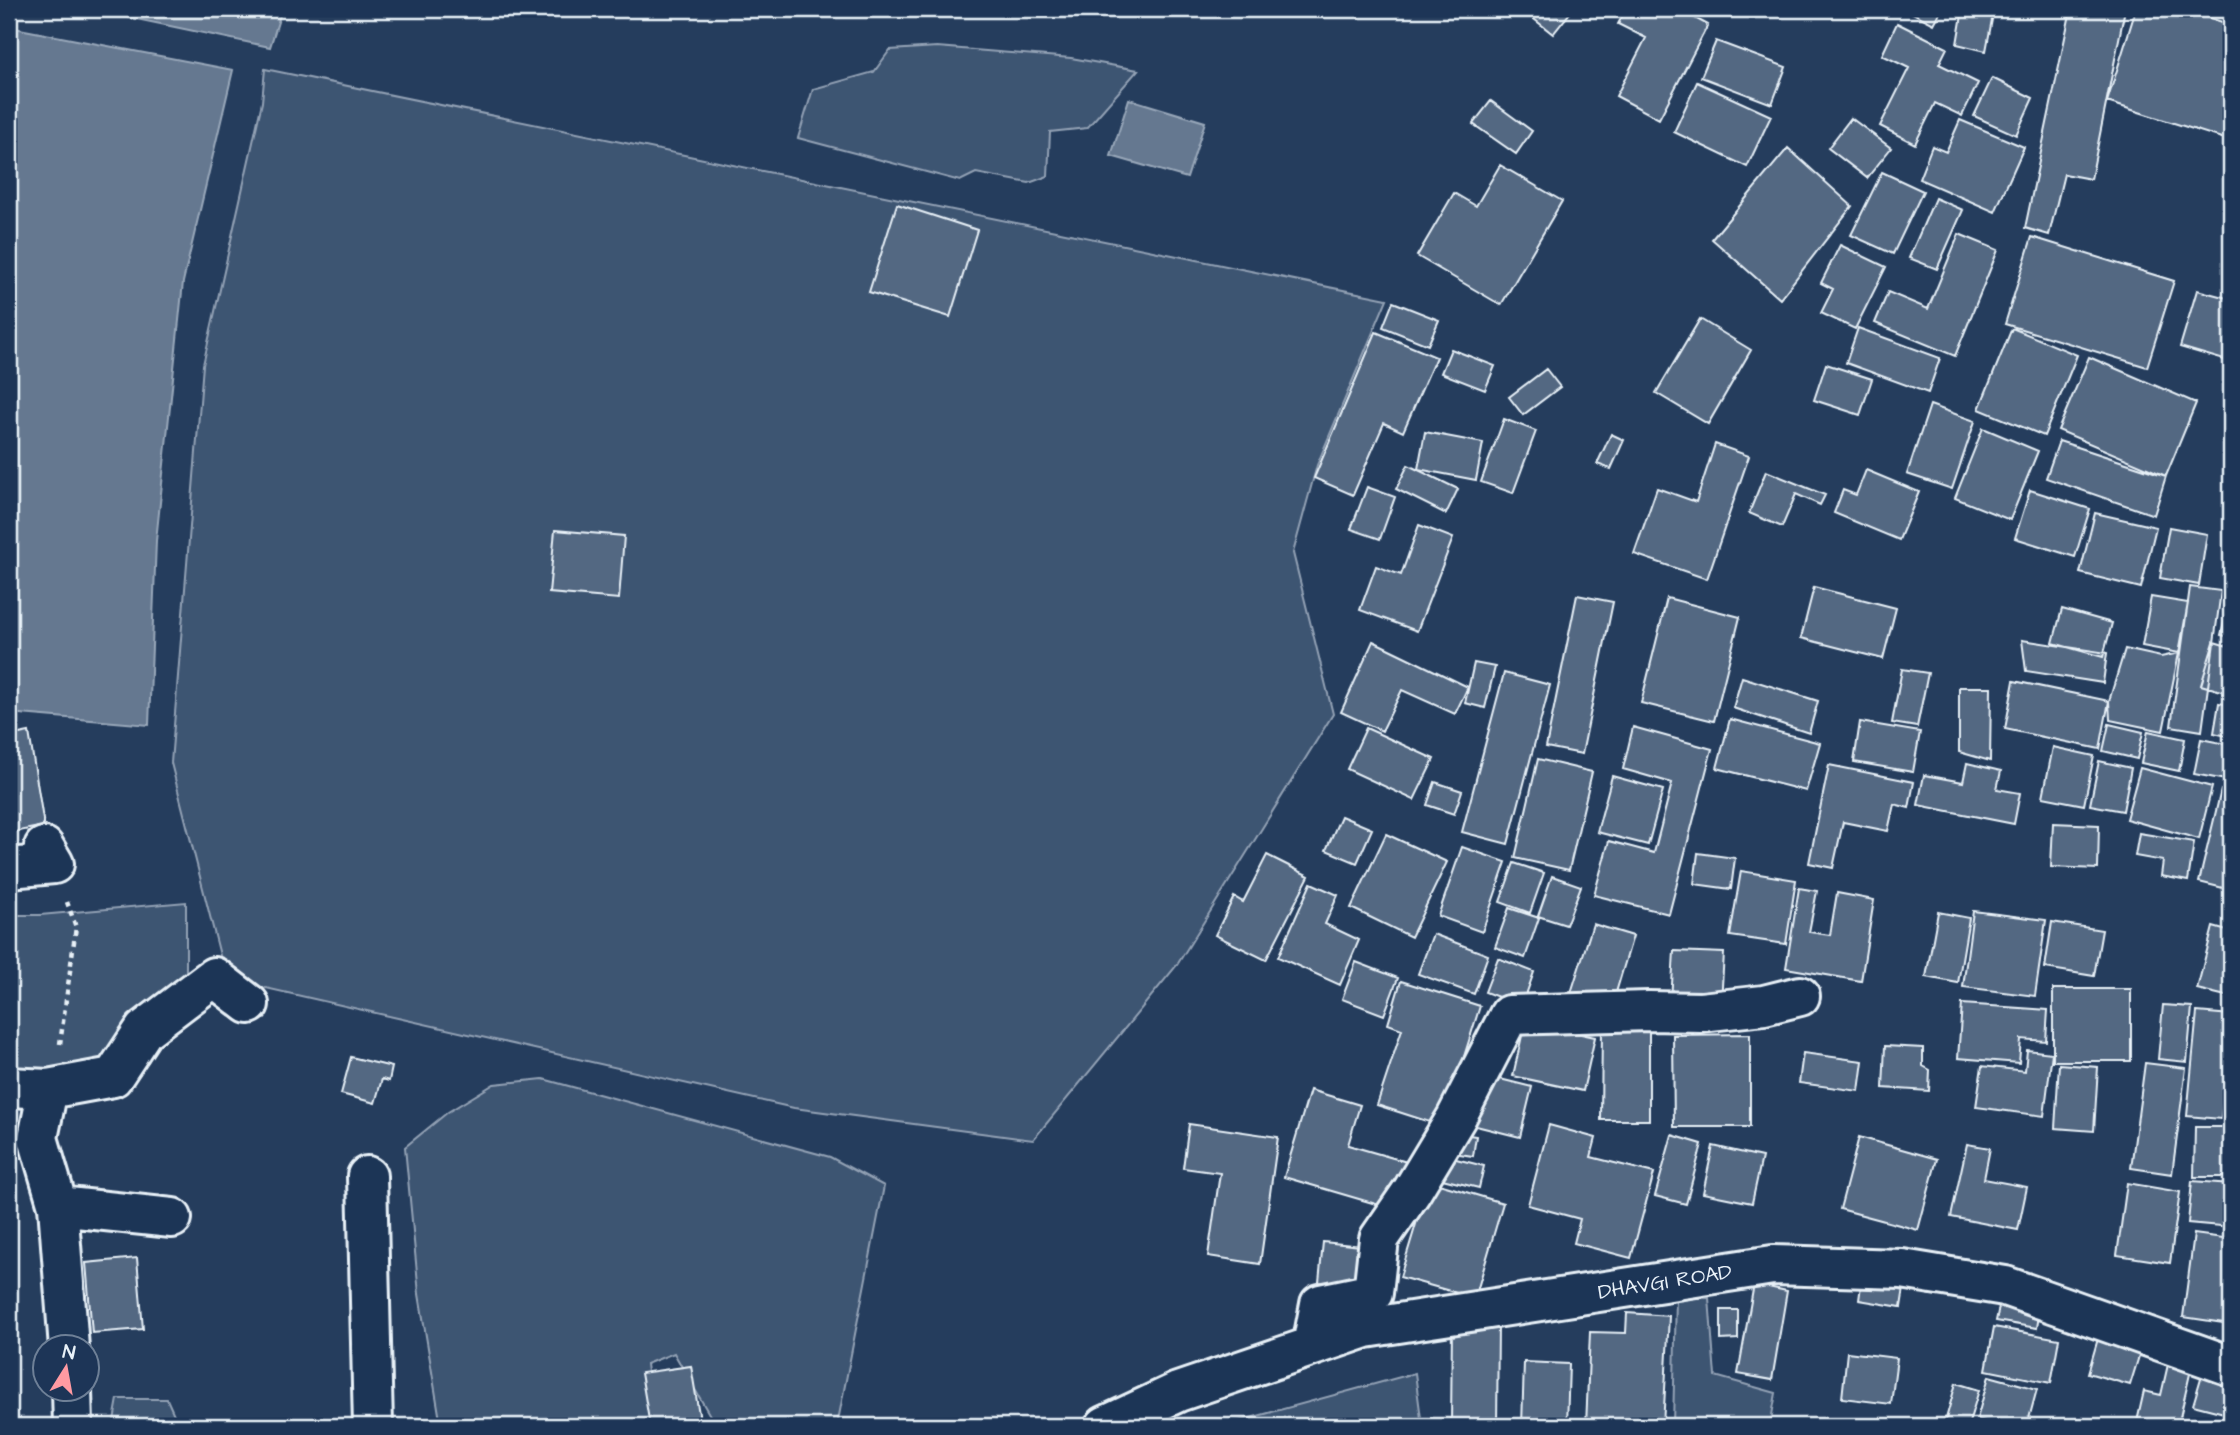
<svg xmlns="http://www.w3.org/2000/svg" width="2240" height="1435" font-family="'Architects Daughter',sans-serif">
	<rect width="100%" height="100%" fill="#253d5d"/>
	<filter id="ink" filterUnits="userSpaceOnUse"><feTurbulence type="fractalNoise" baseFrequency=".0143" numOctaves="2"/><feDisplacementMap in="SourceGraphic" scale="14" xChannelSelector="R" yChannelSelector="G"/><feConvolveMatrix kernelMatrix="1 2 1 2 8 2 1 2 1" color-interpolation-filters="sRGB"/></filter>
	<g filter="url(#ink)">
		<path fill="#3e5472" stroke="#93a2b5" stroke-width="2" d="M937,47L1071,58L1138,70L1087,128L1050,132L1048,176L1029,183L976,173L960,181L798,138L813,89L874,72L890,50Z
			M265,69L1387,299L1317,465L1293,553L1333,714L1177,965L1033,1140L794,1108L226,979L171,763L203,365L262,102Z
			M186,902V973L148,1062L9,1090V915H40Z
			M543,1079L830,1157L884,1186L837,1426H716L674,1353L646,1364L652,1413L647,1426H441L419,1294L405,1147L448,1112L494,1084Z
			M1676,1298H1709L1715,1376L1776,1393L1770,1426H1673Z
			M1415,1373L1422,1426H1221Z
			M118,1399H167L179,1426H113Z"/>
		<path fill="#657890" stroke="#99a8ba" stroke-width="2" d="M89,9H282L270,47Z
			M9,27L233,70L183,282L156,541L149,725L9,713Z
			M1129,99L1205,122L1187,178L1111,156Z"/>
		<path fill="#536782" stroke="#e8f1f8" stroke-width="2" d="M1528,9H1573L1553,34L1525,12Z
			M1626,9H1678L1708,25L1659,119L1616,96L1646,38L1618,24Z
			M1905,9H1942L1934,24Z
			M1963,9H1994L1986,51L1957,44Z
			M2071,9H2125L2091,179L2064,174L2049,235L2025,228Z
			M2136,9H2207L2204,16L2231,25V141L2107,102Z
			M1897,23L1947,48L1939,64L1978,83L1962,116L1935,103L1915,144L1880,126L1909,68L1882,55Z
			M1716,41L1786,67L1772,104L1701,77Z
			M1992,78L2033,98L2016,135L1974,116Z
			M1697,82L1771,116L1747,167L1674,132Z
			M1491,101L1532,131L1516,154L1473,124Z
			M1851,118L1891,148L1867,178L1828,148Z
			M1960,120L2024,147L1995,212L1919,179L1932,146L1946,152Z
			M1788,148L1852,206L1780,299L1712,239Z
			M1500,165L1562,201L1501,305L1417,256L1454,193L1476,206Z
			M1882,172L1923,191L1893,254L1851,235Z
			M1935,198L1963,210L1937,269L1909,258Z
			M897,204L977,230L950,317L869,292Z
			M1959,234L1998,250L1955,356L1875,323L1888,292L1928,309Z
			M2032,237L2174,281L2147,367L2005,324Z
			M1840,245L1886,267L1855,329L1821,313L1833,289L1821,283Z
			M2197,290L2231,299V362L2180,347Z
			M1393,302L1439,320L1428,345L1383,327Z
			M1700,319L1751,350L1708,424L1656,393Z
			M1858,328L1940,358L1928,393L1846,363Z
			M2012,328L2077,355L2044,436L1979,409Z
			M1376,332L1436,357L1403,432L1384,423L1353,495L1314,478Z
			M1451,349L1495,366L1485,390L1441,373Z
			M2089,357L2196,403L2166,476L2058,430Z
			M1826,364L1872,379L1860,415L1814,400Z
			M1546,369L1560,387L1523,415L1509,397Z
			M1930,405L1975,421L1952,489L1907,474Z
			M1504,419L1536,431L1513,493L1481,482Z
			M1983,428L2038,451L2010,520L1955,498Z
			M1425,432L1483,443L1476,480L1418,469Z
			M1611,434L1624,440L1611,469L1597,464Z
			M2059,441L2166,476L2154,515L2046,478Z
			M1715,444L1749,456L1707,579L1634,554L1657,488L1696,502Z
			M1408,465L1458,489L1446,514L1396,489Z
			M1866,470L1919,492L1899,540L1834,513L1843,490L1856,495Z
			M1766,471L1825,495L1820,505L1796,494L1782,527L1749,513Z
			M1367,487L1395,497L1380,539L1351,529Z
			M2030,490L2090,509L2075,557L2015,538Z
			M2095,513L2156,527L2141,588L2080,573Z
			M1419,525L1453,538L1417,631L1360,610L1376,566L1401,575Z
			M2169,527L2207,534L2199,585L2160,578Z
			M555,530L624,536L619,599L549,593Z
			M1814,587L1896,608L1883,659L1801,638Z
			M2190,587L2221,591L2202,731L2171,726Z
			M2231,594V637L2221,635Z
			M1577,595L1613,602L1582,754L1546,747Z
			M2151,597L2188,603L2179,653L2142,646Z
			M1667,598L1740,617L1714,721L1641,703Z
			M2062,609L2112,623L2103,657L2053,643Z
			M2022,640L2107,653L2103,683L2026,671Z
			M1373,641L1468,687L1455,714L1402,690L1382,731L1341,712Z
			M2214,642L2231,647V694L2201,685Z
			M2125,649L2161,657L2179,653L2163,731L2110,720L2109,701Z
			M1474,663L1495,667L1485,708L1465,703Z
			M1902,669L1928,673L1917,727L1892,723Z
			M1504,673L1550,685L1508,844L1462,832Z
			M1742,677L1818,701L1809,733L1733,708Z
			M2014,681L2109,701L2100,749L2005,729Z
			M1959,687H1991L1990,761L1959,752Z
			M2219,703L2231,705V737L2214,733Z
			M1730,719L1820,743L1806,791L1717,768Z
			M1860,722L1920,732L1913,772L1854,762Z
			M2109,724L2143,732L2137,759L2103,751Z
			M1633,727L1712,749L1669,914L1594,895L1609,841L1654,853L1672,783L1623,769Z
			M1366,728L1434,759L1414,800L1347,769Z
			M2148,731L2185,739L2179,771L2141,763Z
			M29,732L44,826L9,833V736Z
			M2201,739L2231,745V781L2194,774Z
			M2053,747L2094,756L2084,805L2043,797Z
			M1538,759L1592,772L1569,870L1515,858Z
			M2099,761L2131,768L2123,811L2090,805Z
			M1967,763L2001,771L1997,789L2020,793L2014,824L1918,805L1924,775L1963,782Z
			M1829,765L1914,782L1909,808L1894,804L1888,831L1843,822L1833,868L1809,863Z
			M2140,768L2212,787L2199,839L2126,819Z
			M1612,776L1663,790L1648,845L1597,832Z
			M1435,782L1462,791L1454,814L1427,805Z
			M2221,790L2231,792V890L2199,882Z
			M1341,816L1372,829L1357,863L1326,850Z
			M2053,823L2099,825L2098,869L2051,867Z
			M2139,833L2194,842L2188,881L2161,876L2163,861L2135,856Z
			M1386,834L1447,862L1411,937L1351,908Z
			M1462,847L1506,862L1482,932L1438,916Z
			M1698,853L1735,858L1731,889L1694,884Z
			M1267,855L1309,876L1266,960L1215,935L1234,897L1243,902Z
			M1514,863L1544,873L1530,913L1500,902Z
			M1741,871L1796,880L1786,944L1730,936Z
			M1552,876L1581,886L1566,925L1538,916Z
			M1311,883L1338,895L1325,924L1359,940L1340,985L1278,957Z
			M1799,888L1817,891L1809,932L1830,935L1837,893L1874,900L1861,981L1786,968Z
			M1509,908L1539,918L1525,958L1495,947Z
			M1973,911L2046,920L2035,996L1963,987Z
			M1938,912L1969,918L1958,983L1926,977Z
			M2052,922L2102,930L2094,976L2045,968Z
			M1593,924L1633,936L1611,1009L1570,996Z
			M2213,927L2231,932V974L2226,996L2197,989Z
			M1433,934L1488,955L1474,994L1418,974Z
			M1674,951L1724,953L1721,1003L1671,1001Z
			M1498,958L1534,972L1522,1006L1485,992Z
			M1356,962L1398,978L1384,1015L1342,999Z
			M1401,981L1480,1006L1442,1126L1377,1105L1402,1029L1388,1024Z
			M2053,989H2131V1061H2053Z
			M1962,1004L2048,1010L2046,1041L2021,1039L2019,1063L1958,1058Z
			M2163,1005L2192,1007L2187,1062L2158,1059Z
			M2197,1012L2231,1015L2221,1119L2187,1116Z
			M1525,1022L1595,1037L1583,1091L1513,1076Z
			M1602,1029H1649V1120H1601Z
			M1750,1034V1127H1674L1673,1035Z
			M1885,1046L1923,1048V1066L1930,1070L1929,1091L1883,1088Z
			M2027,1050L2052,1053L2044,1116L1976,1107L1982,1066L2025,1071Z
			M1803,1053L1863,1061L1859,1091L1799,1083Z
			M351,1057L392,1067L389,1081L382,1079L375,1103L341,1094Z
			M2145,1063L2186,1068L2172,1174L2131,1168Z
			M2059,1064L2098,1067L2094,1131L2055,1128Z
			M1484,1075L1532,1087L1520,1137L1472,1125Z
			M1310,1090L1360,1105L1348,1145L1407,1162L1393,1209L1284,1177Z
			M1189,1124L1278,1137L1260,1264L1208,1256L1220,1173L1183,1168Z
			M1549,1125L1596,1138L1591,1157L1654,1173L1631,1258L1574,1243L1580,1219L1528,1205Z
			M2195,1127H2231V1177H2194Z
			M1456,1133L1476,1136L1473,1156L1453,1153Z
			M1672,1135L1702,1144L1686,1204L1655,1196Z
			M1859,1137L1937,1159L1918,1230L1840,1209Z
			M1967,1144L1990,1148L1984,1179L2027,1187L2018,1230L1951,1217Z
			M1713,1146L1762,1157L1752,1203L1703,1193Z
			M1440,1155L1484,1166L1479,1188L1434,1177Z
			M1429,1181L1503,1203L1475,1298L1400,1277Z
			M2192,1181L2231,1184V1227L2188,1223Z
			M2127,1183L2180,1192L2170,1263L2117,1255Z
			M2194,1234L2231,1239V1275L2224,1323L2183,1317Z
			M1323,1242L1361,1246L1357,1285L1319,1282Z
			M1865,1256L1908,1263L1901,1307L1859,1300Z
			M137,1258L143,1329L92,1333L86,1263Z
			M1754,1284L1787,1291L1772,1380L1738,1374Z
			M2000,1302L2040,1309L2037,1328L1996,1321Z
			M1721,1310H1738V1339L1721,1340Z
			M2106,1311L2149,1324L2130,1385L2088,1373Z
			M1627,1313L1669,1316L1663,1426H1586L1590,1332L1626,1333Z
			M1452,1323L1498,1324L1497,1426H1451Z
			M1994,1327L2059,1339L2051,1383L1986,1370Z
			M2174,1338L2197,1343L2178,1426H2136L2144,1391L2161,1395Z
			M2211,1344L2231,1349V1402L2228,1414L2193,1405Z
			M1847,1352L1897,1358L1891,1404L1842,1398Z
			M1524,1362L1569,1364L1567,1426H1522Z
			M691,1366L701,1426H650L641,1373Z
			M1989,1376L2037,1389L2027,1426H2006L1977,1419Z
			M1956,1383L1979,1390L1968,1426H1944Z"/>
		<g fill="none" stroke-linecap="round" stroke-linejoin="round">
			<g stroke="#e8f1f8" stroke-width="44">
				<path id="minor" d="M9,868L54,864L44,847
					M9,1087L48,1089L113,1077L144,1030L214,977L249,1004
					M48,1089L38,1138L58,1206L69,1348
					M367,1176L373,1426
					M58,1206L172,1218
					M1312,1346L1320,1304L1373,1293L1379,1239L1412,1191L1456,1118L1509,1015L1649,1011L1701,1012L1764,1005L1800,996
					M72,1390L73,1426
					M1105,1426L1178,1392L1366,1328L1773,1265L1902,1269L2005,1286L2231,1366"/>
			</g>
			<path stroke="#e8f1f8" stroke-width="4.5" stroke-dasharray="5 5" stroke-linecap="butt" d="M60,1044L76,927L67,902"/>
			<use href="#minor" stroke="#1d3557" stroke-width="38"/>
		</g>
	</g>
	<g text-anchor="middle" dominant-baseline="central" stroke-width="5" stroke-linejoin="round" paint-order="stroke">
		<g font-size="21" fill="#e8f1f8" stroke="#1d3557">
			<text transform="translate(1665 1282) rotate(-9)">DHAVGI ROAD</text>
		</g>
	</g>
	<rect width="2240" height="1435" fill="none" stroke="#1d3557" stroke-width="35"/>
	<rect x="18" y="18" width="2205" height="1400" fill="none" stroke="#e8f1f8" stroke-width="2.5" filter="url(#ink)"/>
	<g transform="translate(66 1368) rotate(11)"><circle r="33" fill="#1d3557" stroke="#6e8097" stroke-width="2"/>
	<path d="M0-5L12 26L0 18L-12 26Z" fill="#ff9aa2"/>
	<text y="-10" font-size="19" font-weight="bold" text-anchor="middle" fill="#e8f1f8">N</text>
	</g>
</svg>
